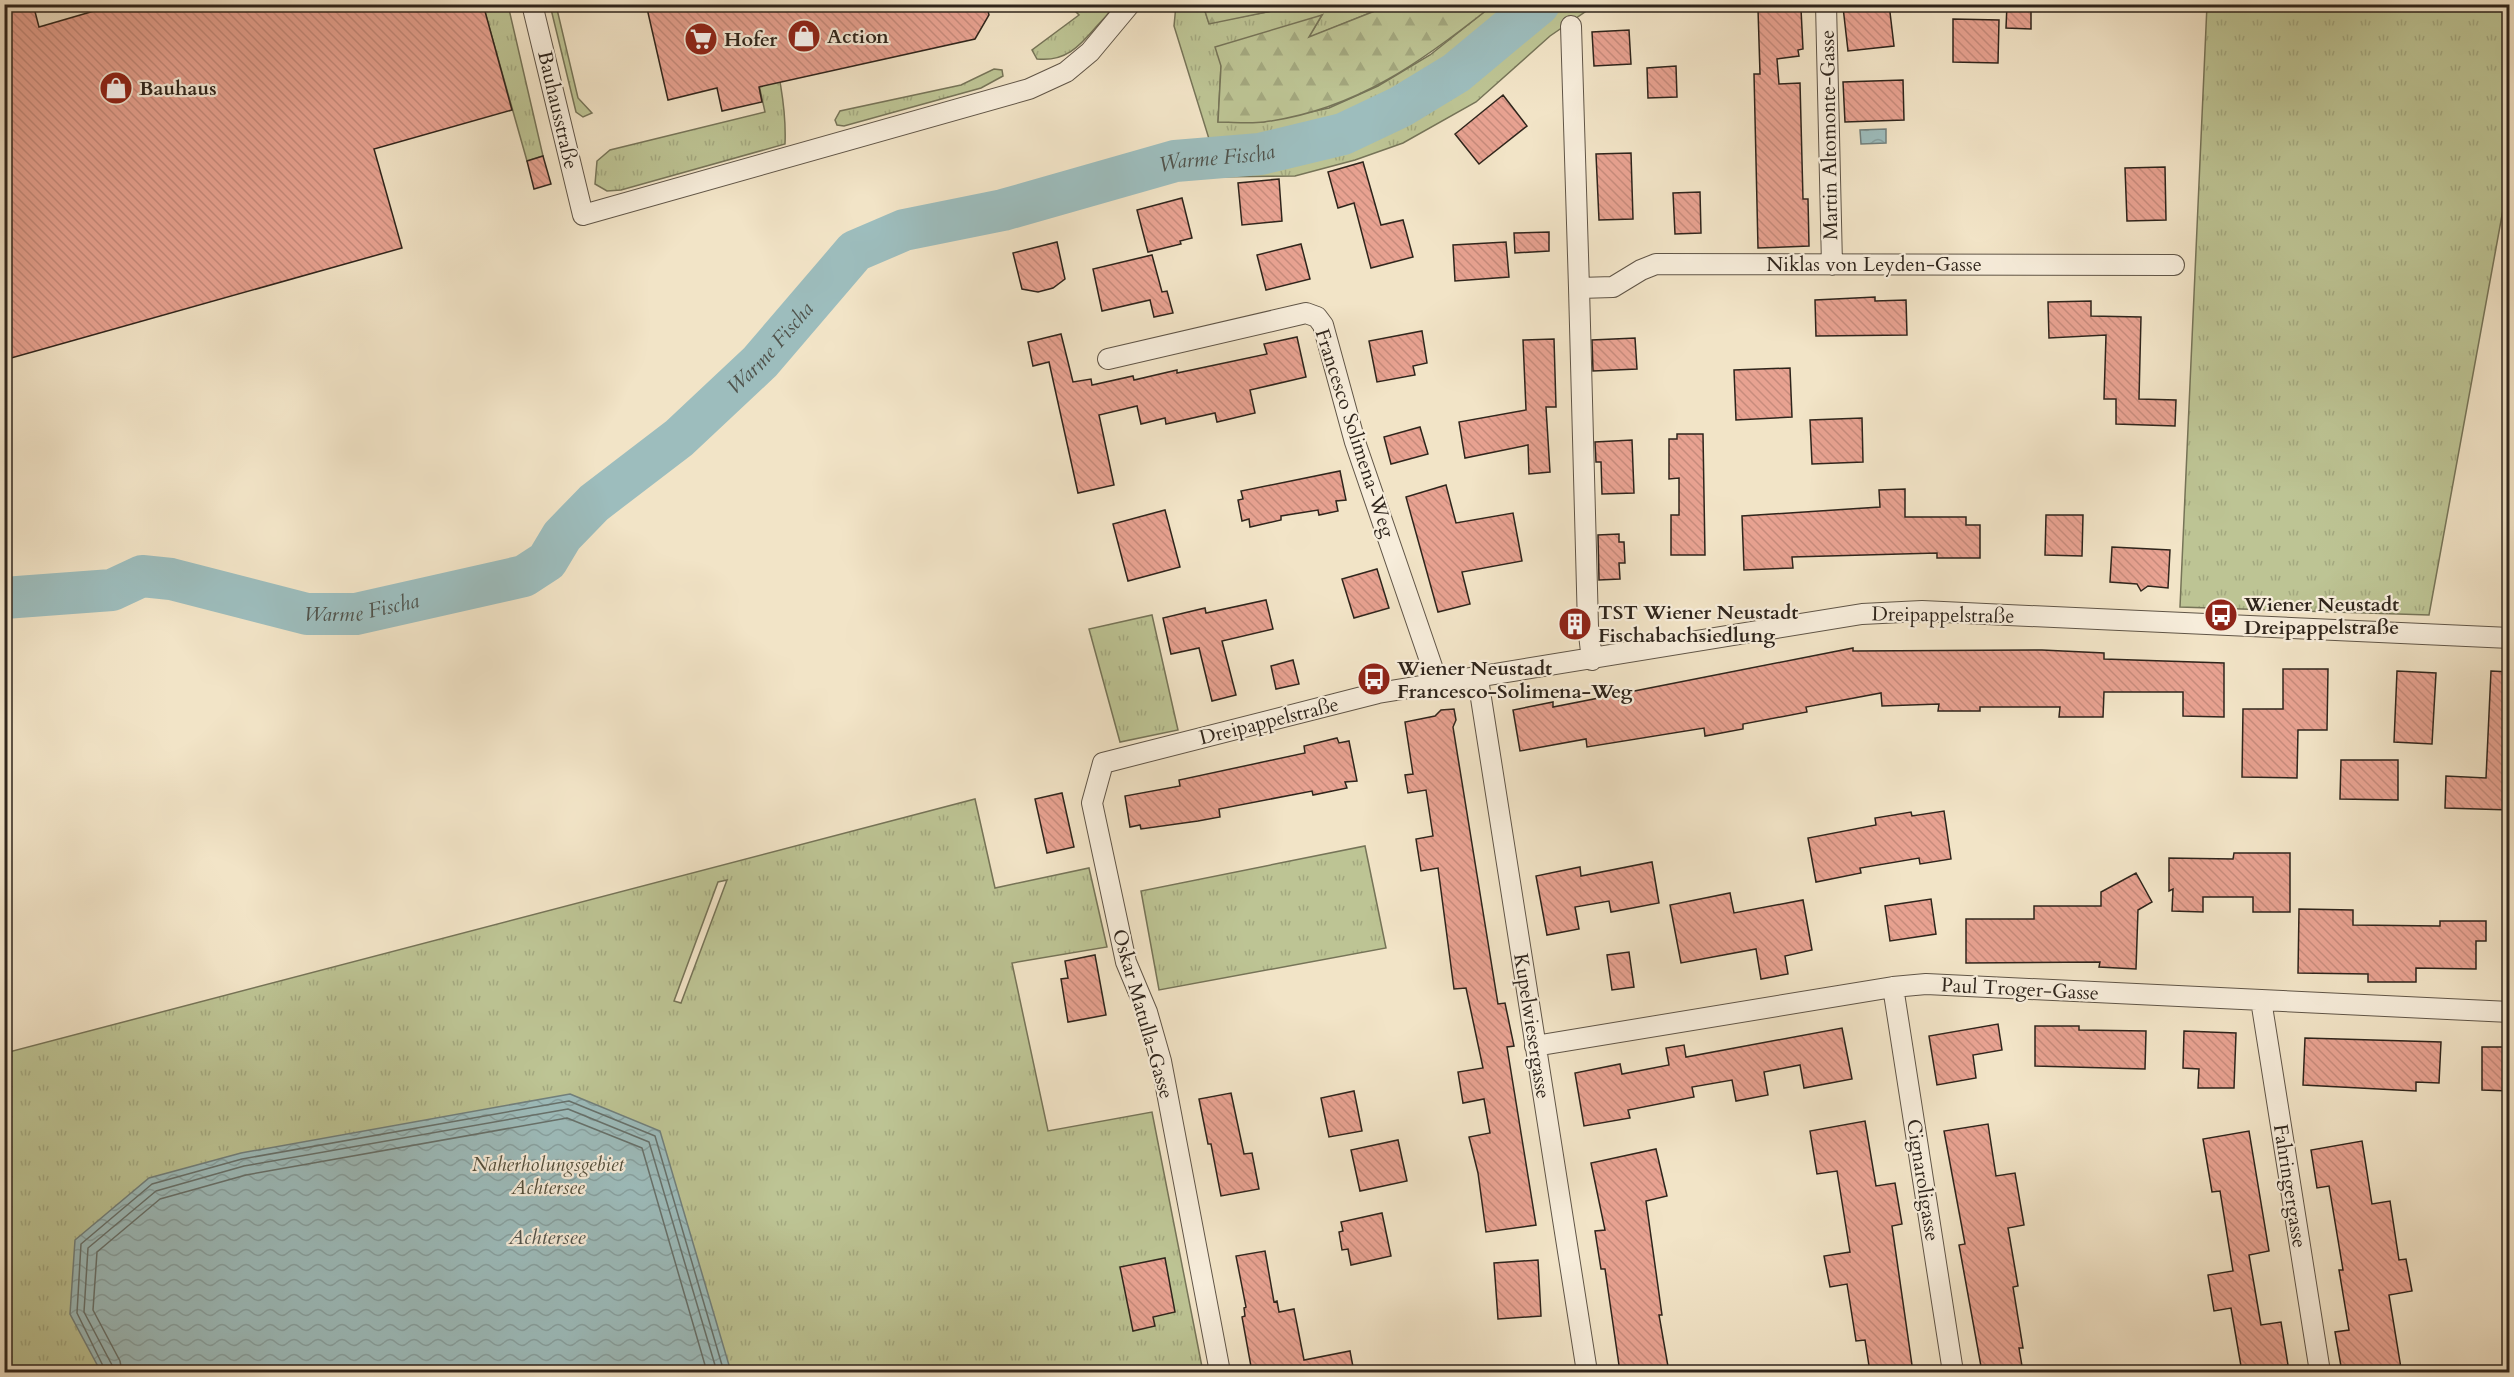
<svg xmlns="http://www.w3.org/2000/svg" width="2514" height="1377" font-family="Cardo,serif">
	<defs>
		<pattern id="grass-tufts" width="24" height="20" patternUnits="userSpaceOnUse" patternTransform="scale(1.5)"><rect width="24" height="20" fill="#bdc494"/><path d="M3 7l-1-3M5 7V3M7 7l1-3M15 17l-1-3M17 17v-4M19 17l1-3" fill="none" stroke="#a3a87f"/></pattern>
		<pattern id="forest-firs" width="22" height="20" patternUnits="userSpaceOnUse" patternTransform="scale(1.5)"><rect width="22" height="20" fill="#bdc494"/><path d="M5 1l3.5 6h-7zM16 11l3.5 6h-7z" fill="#a3a87f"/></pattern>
		<pattern id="water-waves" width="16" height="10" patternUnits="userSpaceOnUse" patternTransform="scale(1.5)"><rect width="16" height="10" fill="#9dbdbd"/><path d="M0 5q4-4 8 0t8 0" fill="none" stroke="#88a2a2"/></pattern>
		<pattern id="building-back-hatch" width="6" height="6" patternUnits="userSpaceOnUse" patternTransform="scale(1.5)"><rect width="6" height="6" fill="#e8a291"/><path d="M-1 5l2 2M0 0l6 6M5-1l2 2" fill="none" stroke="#c78b7c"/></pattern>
	</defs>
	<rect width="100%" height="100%" fill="#f2e4c7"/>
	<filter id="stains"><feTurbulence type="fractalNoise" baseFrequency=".00333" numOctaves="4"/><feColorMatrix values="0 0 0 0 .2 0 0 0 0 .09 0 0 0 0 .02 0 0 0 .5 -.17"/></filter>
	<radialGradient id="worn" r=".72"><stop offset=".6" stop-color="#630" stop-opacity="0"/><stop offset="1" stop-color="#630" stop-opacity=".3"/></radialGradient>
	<path fill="url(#grass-tufts)" stroke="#767458" stroke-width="1.5" fill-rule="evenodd" d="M483,5H508L543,156L527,161Z
		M550,5H556L578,98L592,113L583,117L576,112Z
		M741,5H763C773,50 787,97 785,144L621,190L607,191L595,184L597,161L610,150L765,112Z
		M1069,5H1114C1110,13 1102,20 1096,27C1079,47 1065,62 1037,59L1032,50L1079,15Z
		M1176,5H1203L1209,23L1277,10L1276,5H1390L1308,38L1322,15L1221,66L1218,122H1263L1329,108L1378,86L1430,55L1493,5H1605L1588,10L1550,36L1476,102L1403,143L1355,160L1295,176L1210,177V142L1174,26Z
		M2207,5H2509V177L2429,615L2180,607Z
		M994,69L1002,70L1003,76L981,88L844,126L837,125L835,120L840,111L961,85Z
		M1152,615L1178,730L1120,742L1089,629Z
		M975,799L995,888L1089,868L1107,947L1012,963L1048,1131L1152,1112L1203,1372H5V1053ZM727,880L681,1003L674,1001L718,882Z
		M1365,846L1386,948L1159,990L1141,891Z"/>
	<path fill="url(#forest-firs)" stroke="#767458" stroke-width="1.5" d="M1203,5H1276L1277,10L1209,24Z
		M1390,5H1493C1423,61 1356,110 1264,122C1249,124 1233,122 1218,122L1221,66L1215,47L1322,15L1309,37Z"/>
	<path fill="url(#water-waves)" stroke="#71807d" stroke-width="1.5" d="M1886,129V143L1861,144L1860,130Z
		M570,1094L660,1131L731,1372H101L70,1314L75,1240L149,1178L241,1153Z"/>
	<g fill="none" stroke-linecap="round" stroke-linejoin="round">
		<path stroke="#66716c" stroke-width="1.5" d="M106,1372L77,1313L81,1244L152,1184L242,1159L569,1101L655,1136L724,1372
			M113,1372L112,1365L84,1312L88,1248L156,1191L244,1166L568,1109L649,1142L717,1372
			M122,1372L120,1361L93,1310L97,1252L160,1199L246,1175L567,1118L642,1148L707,1372"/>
		<path stroke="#9dbdbd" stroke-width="42" id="s1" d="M4,598L112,590L142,576L171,579L307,614H356L524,576L547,561L562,536L594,503L679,438L760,362L855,251L904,230L1003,210L1175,161L1260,154L1343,134L1400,107L1456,73L1539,4"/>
	</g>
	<path fill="url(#building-back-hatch)" stroke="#2f251c" stroke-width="1.5" d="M4,4H33L39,27L118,4H483L512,110L374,149L402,248L4,360Z
		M646,4H986L989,15L975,39L759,87L762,102L722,111L717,88L668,100Z
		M1868,4H1889L1894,46L1848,51L1843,7Z
		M2007,4H2031V29L2006,28Z
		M1758,9H1801L1803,49L1798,50L1799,56L1777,59L1779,84L1800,83L1803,199H1808L1809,246L1758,248L1754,74H1760Z
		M1953,19L1999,20L1998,63L1953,62Z
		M1629,30L1631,64L1594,66L1592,32Z
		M1676,66L1677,97L1648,98L1647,68Z
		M1903,80L1904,120L1845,122L1843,82Z
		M1503,95L1527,126L1479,164L1455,134Z
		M1631,153L1633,219L1599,220L1596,154Z
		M543,156L551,184L534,189L527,161Z
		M1363,162L1381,225L1403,220L1413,257L1371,268L1354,203L1338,208L1328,172Z
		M2165,167L2166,220L2127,221L2125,168Z
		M1279,179L1282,221L1242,225L1238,183Z
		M1700,192L1701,233L1675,234L1673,193Z
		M1182,198L1192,238L1180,241L1181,244L1148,252L1137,210Z
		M1549,232V251L1515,253L1514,233Z
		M1057,242L1065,279L1053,288L1038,292L1022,289L1013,253Z
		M1506,242L1509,277L1455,281L1453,245Z
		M1301,244L1310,279L1266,290L1257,255Z
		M1152,255L1162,292L1167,291L1173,313L1154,317L1150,300L1102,311L1093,269Z
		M1875,297V301L1906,300L1907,335L1816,336L1815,300Z
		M2091,301V316L2141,317L2139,399L2176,400L2175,426L2116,424V399H2104L2106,335L2049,338L2048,302Z
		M1422,331L1427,363L1413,366L1415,375L1377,382L1369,341Z
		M1061,334L1073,382L1091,379L1092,385L1133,376L1134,380L1177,370V373L1267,354L1264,344L1297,337L1306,377L1250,390L1255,413L1217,422L1215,413L1166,424L1165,418L1141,424L1137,406L1099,415L1114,485L1078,493L1049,362L1033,366L1028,342Z
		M1635,338L1637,369L1593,371L1592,340Z
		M1554,339L1556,407H1546L1550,472L1529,474L1528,445L1465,458L1459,422L1526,410L1523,340Z
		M1790,368L1792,417L1736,420L1734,370Z
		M1862,418L1863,462L1812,464L1810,420Z
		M1420,427L1428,454L1391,464L1384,437Z
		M1677,434H1703L1705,555H1671V515H1679V478L1669,479V439H1677Z
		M1632,440L1634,493L1602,494L1601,462H1596L1595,442Z
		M1340,471L1346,500L1336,501L1338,511L1319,515L1318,510L1281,516V520L1250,527L1249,519L1242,521L1238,500L1243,499L1241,491Z
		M1446,485L1456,523L1513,513L1522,561L1462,572L1470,604L1438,612L1406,497Z
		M1905,489V517H1966V525H1980V558H1937V553L1792,557L1793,568L1744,570L1742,516L1880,507L1879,490Z
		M1165,510L1180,567L1128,581L1113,524Z
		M2046,515H2083L2082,556L2045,555Z
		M1619,534V542H1624L1625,563H1619L1620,579L1599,580L1598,535Z
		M2112,547L2170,550L2168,588L2148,586L2141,591L2137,584L2110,582Z
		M1377,569L1389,608L1354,618L1342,579Z
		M1266,600L1273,629L1222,641L1236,695L1212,701L1199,648L1171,654L1163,618L1205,608L1206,613Z
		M1853,648V651L2042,650L2104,653V659L2224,663V717L2183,716V692H2104L2103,717H2059L2060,707H1980V711H1938L1939,704L1882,706L1881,693L1806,707L1807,712L1743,724V729L1705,736L1704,728L1587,747L1586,739L1520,751L1513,710L1553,702V707Z
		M1293,660L1299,684L1276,689L1271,666Z
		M2283,669H2328L2327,730H2298L2297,778L2242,777L2243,709H2283Z
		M2397,671L2436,673L2432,744L2394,742Z
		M2491,671L2510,672V810L2445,808L2446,776L2486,778Z
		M1454,709L1456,720L1453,727L1498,1004L1505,1003L1514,1046L1507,1047L1536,1225L1486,1232L1478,1173L1469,1137L1490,1133L1484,1099L1463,1103L1458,1072L1483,1068L1466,988L1454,989L1438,868L1421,871L1416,839L1433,836L1426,790L1408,793L1405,775L1413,774L1405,722L1435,716L1441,710Z
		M1337,738L1339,743L1349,741L1357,781L1345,782L1347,788L1313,795L1312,791L1219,809L1220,817L1198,821L1141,829L1140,825L1130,827L1125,796L1180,786L1179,780L1305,753L1304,746Z
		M2341,760H2398V800L2340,799Z
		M1062,793L1074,847L1047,853L1035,799Z
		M1944,811L1951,859L1920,864L1919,858L1860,868L1861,873L1816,882L1808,838L1876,825L1875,818L1911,812L1912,816Z
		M2234,853H2290V912H2253V897H2203V912L2172,911L2173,889L2169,891V858L2233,859Z
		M1652,862L1659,903L1611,912L1609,901L1575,907L1579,929L1547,935L1536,876L1580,867L1581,876Z
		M2136,873L2152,902L2138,910L2136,969L2099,967L2100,962L1966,963V919H2034V906H2101V892Z
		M1730,893L1734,913L1803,900L1812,950L1785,956L1788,974L1761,979L1756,949L1681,963L1670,905Z
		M1931,899L1936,934L1890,941L1885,906Z
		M2299,909L2353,910V925L2440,926V921H2486V941H2476V969L2416,968V982H2368V974L2298,973Z
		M1629,952L1634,987L1612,990L1607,955Z
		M1095,955L1106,1015L1068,1022L1061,979L1068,978L1065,961Z
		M1998,1024L2002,1050L1973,1055L1976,1078L1937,1085L1929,1036Z
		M2035,1026H2079V1030L2146,1031L2145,1069L2035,1066Z
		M1842,1028L1852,1079L1804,1088L1800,1065L1764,1072L1768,1095L1736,1101L1732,1080L1692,1087L1694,1097L1628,1110L1630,1118L1584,1126L1575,1073L1620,1064L1622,1074L1669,1065L1666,1048L1684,1045L1686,1057Z
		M2184,1031L2236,1033L2234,1088H2198L2199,1069L2183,1068Z
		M2305,1038L2441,1042L2439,1083L2416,1082V1091L2303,1085Z
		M2482,1047H2510V1091L2482,1090Z
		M1354,1091L1362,1131L1329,1137L1321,1098Z
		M1231,1093L1244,1154L1252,1153L1259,1189L1221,1196L1211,1144H1208L1199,1099Z
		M1865,1121L1876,1186L1895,1183L1902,1224L1892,1226L1913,1372H1870L1865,1340L1856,1341L1847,1284L1830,1287L1824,1256L1850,1252L1837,1171L1817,1174L1810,1131Z
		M1988,1124L1996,1176L2015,1173L2024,1225L2008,1228L2018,1286L2013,1287L2023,1348H2019L2023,1372H1982L1959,1245L1965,1244L1944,1131Z
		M2249,1131L2269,1251L2249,1255L2261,1325L2281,1322L2288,1365L2242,1372L2231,1308L2214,1311L2208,1275L2233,1271L2220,1191L2212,1192L2203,1139Z
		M1398,1140L1407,1181L1360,1191L1351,1150Z
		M2362,1141L2372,1204L2390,1201L2399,1260L2406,1259L2412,1291L2389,1295L2401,1368L2375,1372H2342L2335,1332L2349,1330L2339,1270H2343L2329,1186L2317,1188L2311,1150Z
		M1656,1149L1667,1196L1646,1201L1662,1315H1659L1669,1372H1620L1605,1269H1601L1595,1231L1605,1230L1591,1163Z
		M1382,1213L1391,1256L1351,1265L1348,1249L1342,1250L1339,1232L1343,1231L1341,1222Z
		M1265,1251L1274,1302L1277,1301L1279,1312L1294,1309L1304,1360L1350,1351L1354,1372H1252L1242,1317L1245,1316L1244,1308L1246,1307L1236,1256Z
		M1165,1258L1175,1312L1153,1317L1155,1326L1133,1331L1120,1267Z
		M1538,1260L1541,1316L1498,1319L1494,1263Z"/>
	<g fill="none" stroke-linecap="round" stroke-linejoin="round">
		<g stroke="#605547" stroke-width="22">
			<path id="minor" d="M532,4L583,215L1029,89L1066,72L1090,52L1130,4
				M1826,4L1832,265
				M1571,26L1579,288
				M1108,359L1306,313L1317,317L1323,325L1355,442L1438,684
				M1592,660L1588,626L1579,288L1613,287L1641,270L1656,264L2174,265
				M1478,679L1587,1372
				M1893,987L1953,1372
				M2261,1000L2320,1372
				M1535,1046L1893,987L1926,984L2510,1012
				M1220,1372L1161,1061L1147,1012L1126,962L1092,803L1103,763L1378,693L1862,614L1922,611L2510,638"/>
		</g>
		<use href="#minor" stroke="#f7eddb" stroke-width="20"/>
	</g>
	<defs>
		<g id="shop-disc" transform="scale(1.725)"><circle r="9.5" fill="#8f2418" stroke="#f7eddb"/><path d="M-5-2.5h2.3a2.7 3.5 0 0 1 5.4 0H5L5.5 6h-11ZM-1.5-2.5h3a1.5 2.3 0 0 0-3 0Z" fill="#fff"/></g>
		<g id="supermarket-disc" transform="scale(1.725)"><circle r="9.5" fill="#8f2418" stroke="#f7eddb"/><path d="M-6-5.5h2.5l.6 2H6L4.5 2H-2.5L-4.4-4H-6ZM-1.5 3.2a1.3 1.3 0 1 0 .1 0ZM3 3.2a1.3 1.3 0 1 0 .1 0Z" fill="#fff"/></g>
		<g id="bus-disc" transform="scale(1.725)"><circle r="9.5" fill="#8f2418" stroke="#f7eddb"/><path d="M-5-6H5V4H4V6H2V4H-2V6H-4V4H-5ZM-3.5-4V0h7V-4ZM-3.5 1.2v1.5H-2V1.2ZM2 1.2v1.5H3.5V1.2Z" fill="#fff"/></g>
		<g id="building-disc" transform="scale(1.725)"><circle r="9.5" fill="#8f2418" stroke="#f7eddb"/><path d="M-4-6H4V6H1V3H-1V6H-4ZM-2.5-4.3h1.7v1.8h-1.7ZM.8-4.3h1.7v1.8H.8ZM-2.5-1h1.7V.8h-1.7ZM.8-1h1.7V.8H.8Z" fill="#fff"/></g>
	</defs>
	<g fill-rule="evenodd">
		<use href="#shop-disc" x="804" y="36"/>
		<use href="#supermarket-disc" x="701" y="39"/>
		<use href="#shop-disc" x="116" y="88"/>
		<use href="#bus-disc" x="2221" y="615"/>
		<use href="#building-disc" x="1575" y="624"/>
		<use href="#bus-disc" x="1374" y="679"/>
	</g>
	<g text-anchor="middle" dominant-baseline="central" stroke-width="4.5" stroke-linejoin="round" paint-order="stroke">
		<g font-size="20" font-weight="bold" fill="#2f251c" stroke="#f7eddb" text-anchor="start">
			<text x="827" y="36">Action</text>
			<text x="724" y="39">Hofer</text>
			<text x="139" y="88">Bauhaus</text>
			<text x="2244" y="604">Wiener Neustadt<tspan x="2244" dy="23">Dreipappelstraße</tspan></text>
			<text x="1598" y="612">TST Wiener Neustadt<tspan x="1598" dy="23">Fischabachsiedlung</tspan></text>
			<text x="1397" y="668">Wiener Neustadt<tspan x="1397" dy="23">Francesco-Solimena-Weg</tspan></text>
		</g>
		<g font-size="20" fill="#2f251c" stroke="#f7eddb">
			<text transform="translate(558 110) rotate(77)">Bauhausstraße</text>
			<text transform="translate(1829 135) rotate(-91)">Martin Altomonte-Gasse</text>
			<text x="1874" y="264">Niklas von Leyden-Gasse</text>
			<text transform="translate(1355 433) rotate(72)">Francesco Solimena-Weg</text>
			<text transform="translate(1943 615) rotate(1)">Dreipappelstraße</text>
			<text transform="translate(1269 721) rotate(-14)">Dreipappelstraße</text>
			<text transform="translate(2020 989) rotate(3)">Paul Troger-Gasse</text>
			<text transform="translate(1143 1014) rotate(74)">Oskar Matulla-Gasse</text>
			<text transform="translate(1532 1026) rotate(81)">Kupelwiesergasse</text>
			<text transform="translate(1923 1180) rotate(81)">Cignaroligasse</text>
			<text transform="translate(2290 1186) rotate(81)">Fahringergasse</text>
		</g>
		<g font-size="20" font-style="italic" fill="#524d3a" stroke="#f7eddb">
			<text x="548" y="1164">Naherholungsgebiet<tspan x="548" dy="23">Achtersee</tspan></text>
		</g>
		<g font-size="21" font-style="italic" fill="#50534c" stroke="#f7eddb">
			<text stroke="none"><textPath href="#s1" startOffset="1374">Warme Fischa</textPath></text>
			<text stroke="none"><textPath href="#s1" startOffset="870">Warme Fischa</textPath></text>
			<text stroke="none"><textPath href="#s1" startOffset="366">Warme Fischa</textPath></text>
			<text x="547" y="1237">Achtersee</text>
		</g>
	</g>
	<rect width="2514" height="1377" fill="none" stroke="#f2e4c7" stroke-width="24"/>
	<rect x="6" y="6" width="2502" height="1365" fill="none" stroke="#2f251c" stroke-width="3"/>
	<rect x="12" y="12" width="2490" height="1353" fill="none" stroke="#2f251c" stroke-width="1.5"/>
	<rect width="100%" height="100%" filter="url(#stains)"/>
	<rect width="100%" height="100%" fill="url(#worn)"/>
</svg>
